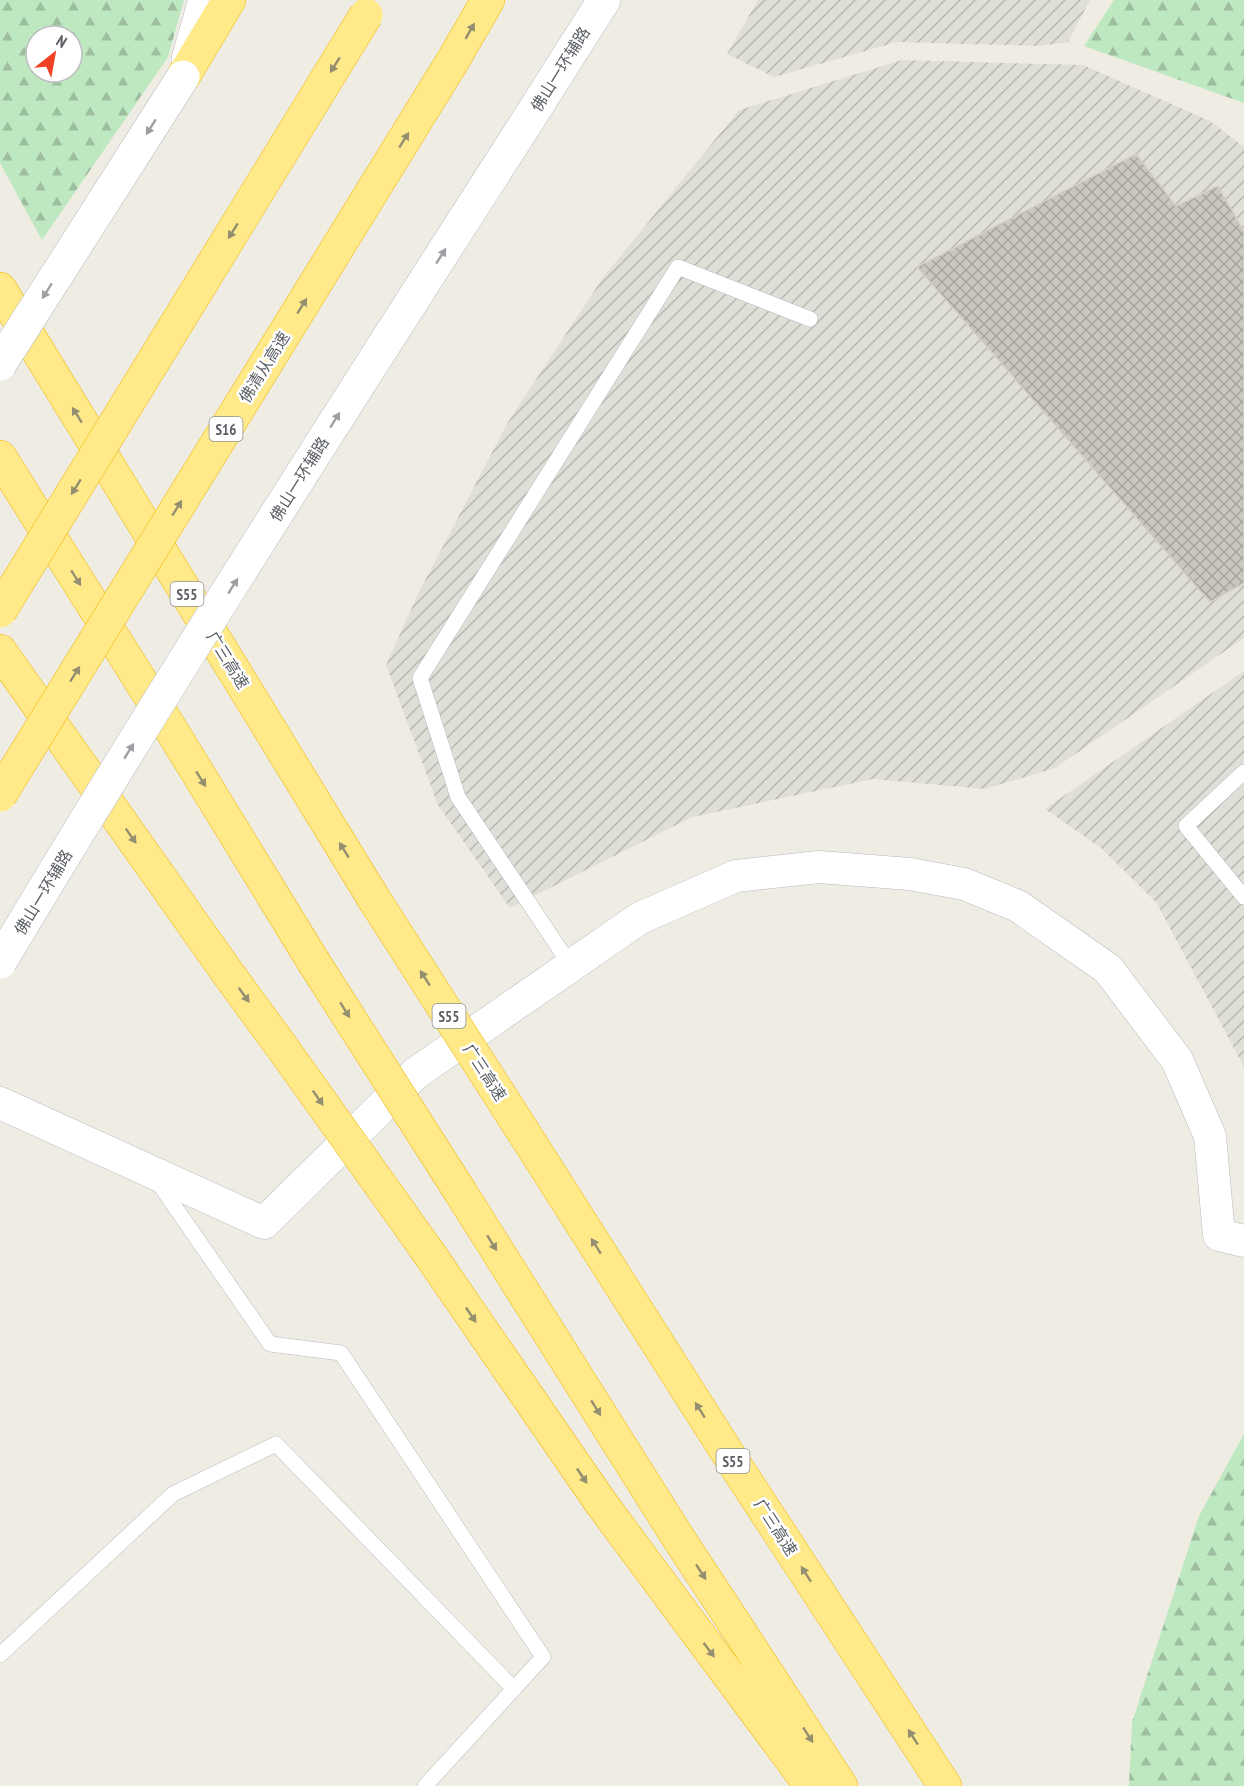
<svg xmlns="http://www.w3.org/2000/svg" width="1244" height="1786" font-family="'PT Sans Narrow','Noto Sans SC',sans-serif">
	<defs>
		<pattern id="industrial-furrows" width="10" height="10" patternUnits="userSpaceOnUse" patternTransform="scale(1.5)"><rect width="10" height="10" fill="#dfded7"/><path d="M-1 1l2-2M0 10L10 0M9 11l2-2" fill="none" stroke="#b8b7b2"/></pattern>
		<pattern id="forest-firs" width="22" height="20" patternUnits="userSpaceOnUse" patternTransform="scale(1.5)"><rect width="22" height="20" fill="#bee8c0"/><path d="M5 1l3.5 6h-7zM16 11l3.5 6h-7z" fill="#9dbfa0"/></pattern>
		<pattern id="building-cross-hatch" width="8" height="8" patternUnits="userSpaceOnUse" patternTransform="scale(1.5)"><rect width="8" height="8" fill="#cac7c0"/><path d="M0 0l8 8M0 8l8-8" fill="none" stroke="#a7a5a0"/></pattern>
	</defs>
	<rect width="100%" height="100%" fill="#efede3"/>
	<path fill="url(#industrial-furrows)" d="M758,0H1090L1068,42L1040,46L897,42L774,77L727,54Z
		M902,60L1083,65L1210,121L1244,147V638L1055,768L985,789L873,779L692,817L510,908L438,805L386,665L419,592L508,422L602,279L739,110Z
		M1244,671V1067L1156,902L1101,848L1045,809Z"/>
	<path fill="url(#forest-firs)" fill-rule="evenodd" d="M0,0H184L168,57L42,240L0,163ZM36,36H72V72H36Z
		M1114,0H1244V103L1084,46Z
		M1244,1434V1786H1129L1132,1722L1199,1516Z"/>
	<path fill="url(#building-cross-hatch)" stroke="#d4cfc1" stroke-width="1.5" d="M1136,154L1176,206L1218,186L1244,232V583L1210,602L917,267Z"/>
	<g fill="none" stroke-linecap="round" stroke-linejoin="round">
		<g stroke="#b8bac0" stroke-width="16">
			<path id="service" d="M1244,772L1186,826L1244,897
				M571,966L458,797L420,678L678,267L810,319
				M157,1181L270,1344L341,1353L543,1657L425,1786
				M0,1655L173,1494L276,1444L514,1689"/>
		</g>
		<g stroke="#b8bac0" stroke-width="33">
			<path id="minor" d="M0,1103L264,1223L416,1073L640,918L736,876L819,867L910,874L964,884L1018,906L1108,969L1177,1060L1210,1136L1219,1235L1244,1241"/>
		</g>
		<g stroke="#b8bcc2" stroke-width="34">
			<path id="secondary" d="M188,59L205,0
				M528,120L604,0"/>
		</g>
		<g stroke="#f1b500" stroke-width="34">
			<path id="motorway" d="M452,62L488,0
				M183,77L229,0
				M0,289L374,899
				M0,457L172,731L313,961
				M0,651L227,972L284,1050
				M524,1133L730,1457L945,1786
				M461,1193L679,1539L841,1786
				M426,1249L601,1503L811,1786"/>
		</g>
		<use href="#service" stroke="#fff" stroke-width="15"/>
		<use href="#minor" stroke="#fff" stroke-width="32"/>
		<use href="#secondary" stroke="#fff" stroke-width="33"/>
		<use href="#motorway" stroke="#ffe989" stroke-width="33"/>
		<g stroke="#b8bcc2" stroke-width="34" stroke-linecap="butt">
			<path id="secondary-bridge" d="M0,364L183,77
				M0,962C170,678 349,399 528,120"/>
		</g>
		<g stroke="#f1b500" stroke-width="34" stroke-linecap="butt">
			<path id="motorway-bridge" d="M0,611L366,15
				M0,795L452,62
				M374,899L524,1133
				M313,961L461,1193
				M284,1050L426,1249"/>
		</g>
		<use href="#secondary-bridge" stroke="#fff" stroke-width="33"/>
		<use href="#motorway-bridge" stroke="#ffe989" stroke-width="33"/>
	</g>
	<defs><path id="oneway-solid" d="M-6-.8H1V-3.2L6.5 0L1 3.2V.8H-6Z" transform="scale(1.5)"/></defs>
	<g fill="#948f71">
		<use href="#oneway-solid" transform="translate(470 31) rotate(-60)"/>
		<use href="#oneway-solid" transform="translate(335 65) rotate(122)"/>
		<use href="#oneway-solid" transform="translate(404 140) rotate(-58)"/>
		<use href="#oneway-solid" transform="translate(233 231) rotate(122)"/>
		<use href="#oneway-solid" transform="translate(302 306) rotate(-58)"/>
		<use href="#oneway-solid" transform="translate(77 415) rotate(-122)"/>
		<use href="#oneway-solid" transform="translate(76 487) rotate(122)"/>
		<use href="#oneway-solid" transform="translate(177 508) rotate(-58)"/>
		<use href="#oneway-solid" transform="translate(76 578) rotate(58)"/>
		<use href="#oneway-solid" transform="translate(75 674) rotate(-58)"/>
		<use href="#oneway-solid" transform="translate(201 779) rotate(58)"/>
		<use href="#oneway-solid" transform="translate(131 836) rotate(55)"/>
		<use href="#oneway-solid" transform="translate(344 850) rotate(-122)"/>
		<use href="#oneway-solid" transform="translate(425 978) rotate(-123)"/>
		<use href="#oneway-solid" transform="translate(244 995) rotate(54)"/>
		<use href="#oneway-solid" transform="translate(345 1010) rotate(58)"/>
		<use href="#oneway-solid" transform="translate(318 1098) rotate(55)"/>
		<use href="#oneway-solid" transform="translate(492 1243) rotate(58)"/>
		<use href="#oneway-solid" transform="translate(596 1246) rotate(-122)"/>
		<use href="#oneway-solid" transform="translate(471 1315) rotate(56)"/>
		<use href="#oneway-solid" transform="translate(596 1408) rotate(58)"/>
		<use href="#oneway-solid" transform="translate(700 1410) rotate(-122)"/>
		<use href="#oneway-solid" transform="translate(582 1476) rotate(56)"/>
		<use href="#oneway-solid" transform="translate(701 1572) rotate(57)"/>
		<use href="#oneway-solid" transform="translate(806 1574) rotate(-123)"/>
		<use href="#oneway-solid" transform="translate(709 1650) rotate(53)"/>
		<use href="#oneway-solid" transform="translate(808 1735) rotate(57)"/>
		<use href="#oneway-solid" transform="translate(913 1737) rotate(-123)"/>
	</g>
	<g fill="#9d9fa2">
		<use href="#oneway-solid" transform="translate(151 127) rotate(122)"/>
		<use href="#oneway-solid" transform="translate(441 256) rotate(-57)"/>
		<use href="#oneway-solid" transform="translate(47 291) rotate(122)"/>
		<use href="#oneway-solid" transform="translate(335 420) rotate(-58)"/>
		<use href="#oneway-solid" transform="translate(233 586) rotate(-58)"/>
		<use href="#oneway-solid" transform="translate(129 751) rotate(-58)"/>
	</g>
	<g text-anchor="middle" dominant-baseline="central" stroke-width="5" stroke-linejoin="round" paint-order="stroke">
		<g fill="#fff" stroke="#8c8f92" stroke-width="1.5">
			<rect x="209.5" y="417" width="33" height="24" rx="4.5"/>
			<rect x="170.5" y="582" width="33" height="24" rx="4.5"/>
			<rect x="432.5" y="1004" width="33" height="24" rx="4.5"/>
			<rect x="716.5" y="1449" width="33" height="24" rx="4.5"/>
		</g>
		<g font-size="15" font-weight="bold" fill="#5b5f64">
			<text x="226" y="429">S16</text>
			<text x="187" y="594">S55</text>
			<text x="449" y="1016">S55</text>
			<text x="733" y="1461">S55</text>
		</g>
		<g font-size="16" fill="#5b5f64" stroke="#fff">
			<text transform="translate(560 69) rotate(-58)">佛山一环辅路</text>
			<text transform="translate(264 367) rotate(-58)">佛清从高速</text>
			<text transform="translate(299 479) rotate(-58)">佛山一环辅路</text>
			<text transform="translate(228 660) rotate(58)">广三高速</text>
			<text transform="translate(43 892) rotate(-59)">佛山一环辅路</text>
			<text transform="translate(485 1072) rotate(57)">广三高速</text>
			<text transform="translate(776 1527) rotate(57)">广三高速</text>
		</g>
	</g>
	<g transform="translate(54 54) rotate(31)"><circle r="28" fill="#ffffff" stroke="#bdbfc1" stroke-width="1.5"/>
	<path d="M0-4.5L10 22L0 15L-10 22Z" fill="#f24225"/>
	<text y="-9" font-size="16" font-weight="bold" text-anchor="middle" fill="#5b5f64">N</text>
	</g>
</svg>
